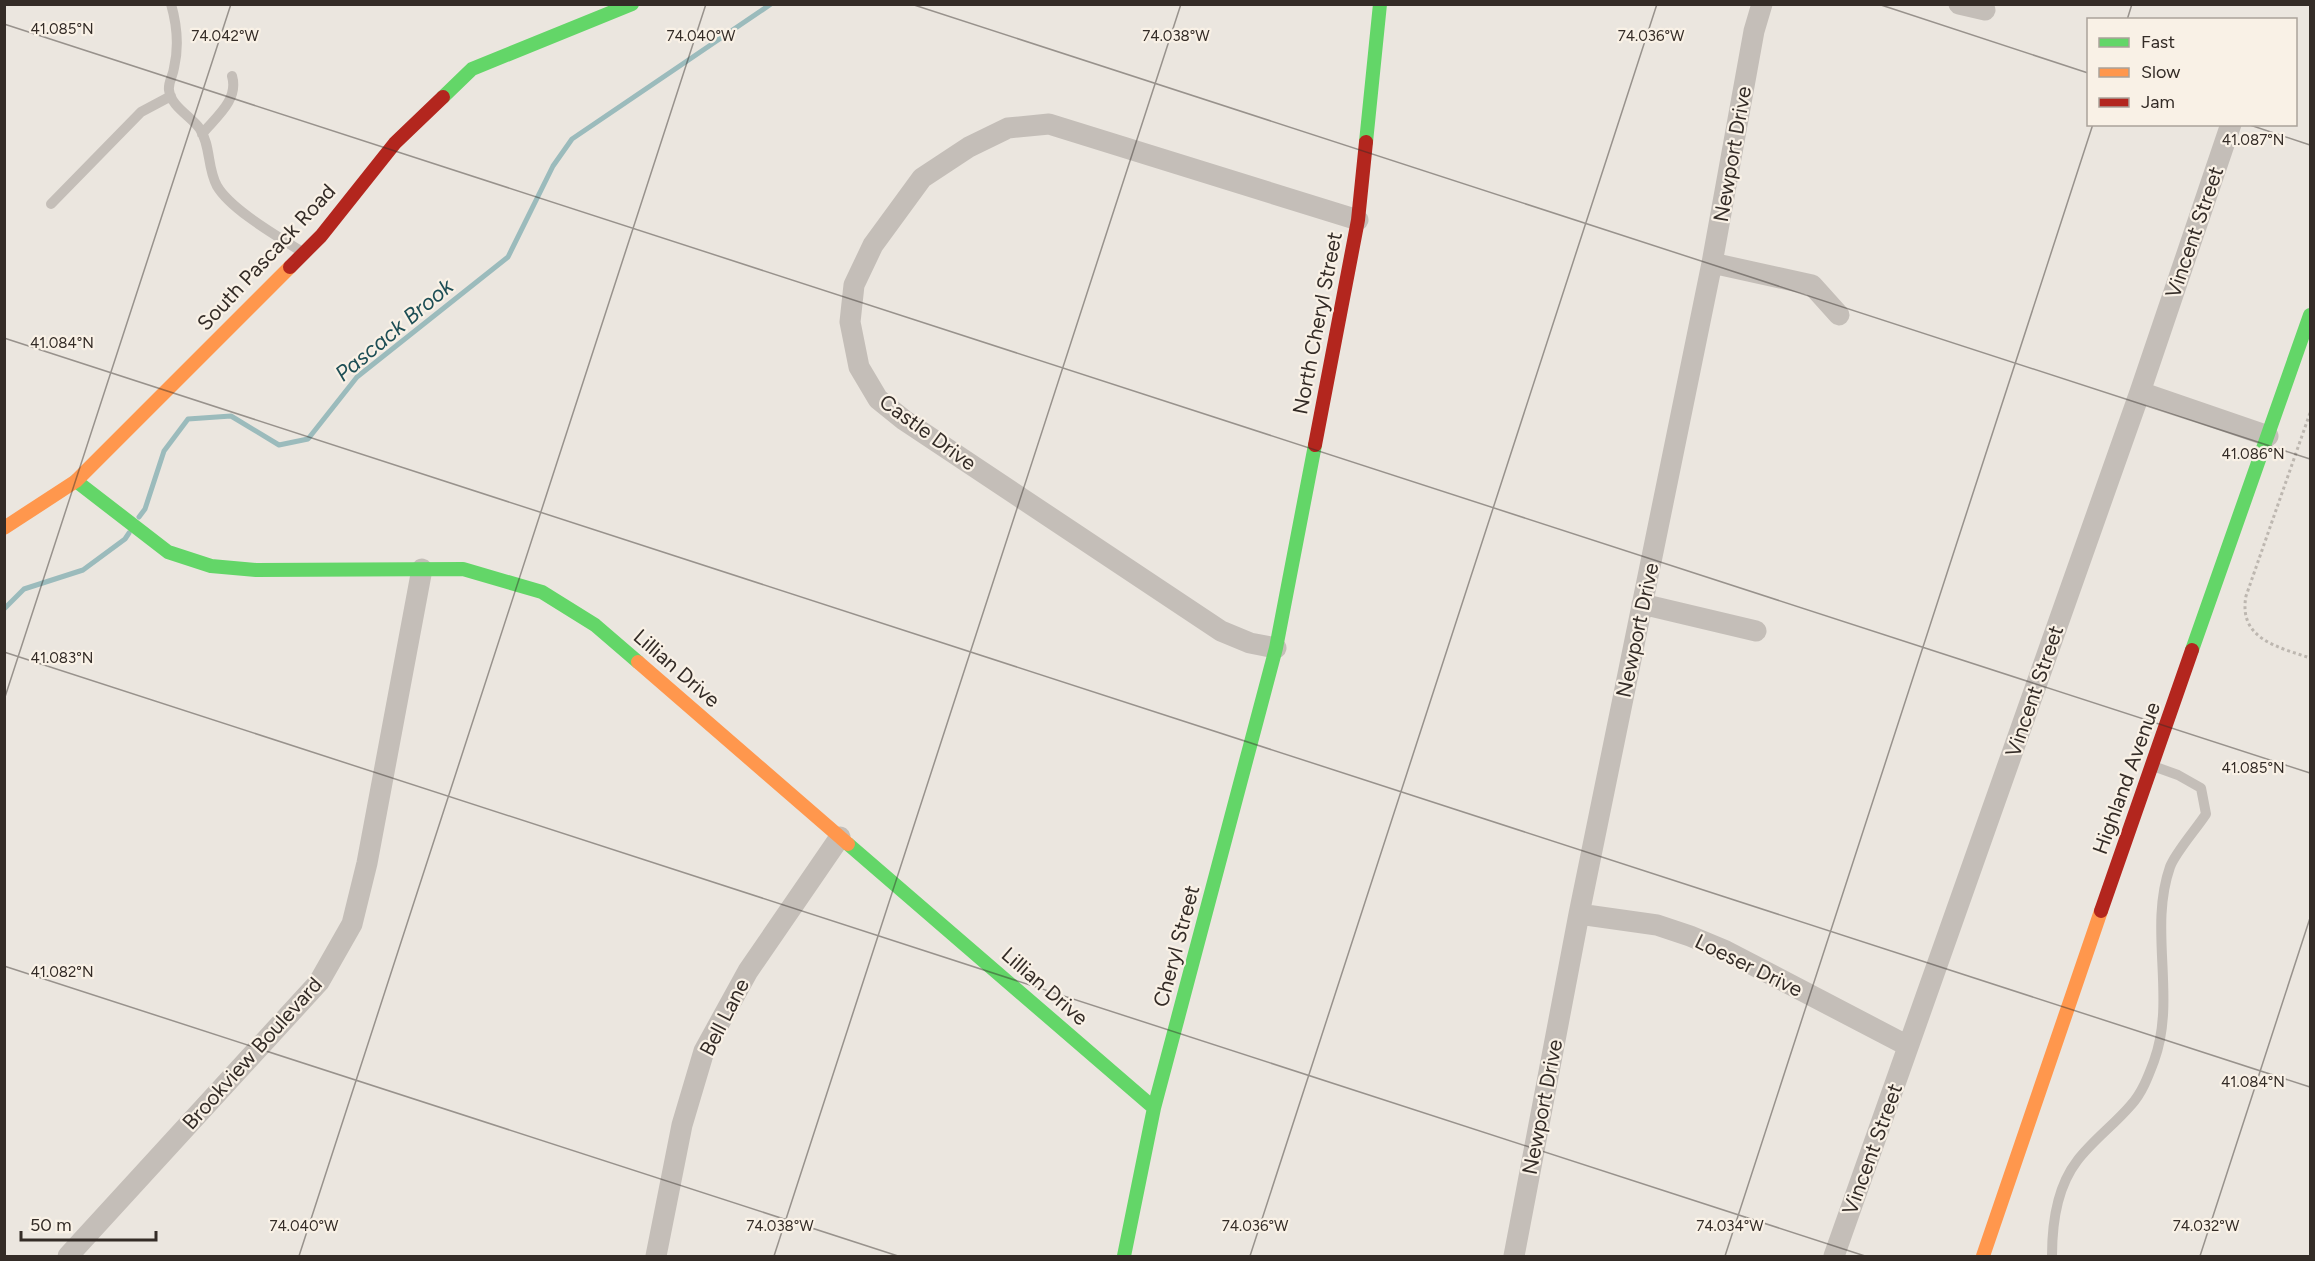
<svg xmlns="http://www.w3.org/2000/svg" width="2315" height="1261" font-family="Figtree,sans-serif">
	<rect width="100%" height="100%" fill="#ebe6df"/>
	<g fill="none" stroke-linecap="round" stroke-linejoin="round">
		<path stroke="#9bbbbc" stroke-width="5" d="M139,517L145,509L164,451L188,419L231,416L279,445L308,439L357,377L508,257L553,166L572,139L771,4
			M4,609L24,589L83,570L125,539L129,533"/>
		<path stroke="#bdb7b0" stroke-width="3" stroke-dasharray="3 3" stroke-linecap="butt" d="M2310,413L2246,596C2238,639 2278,647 2310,658"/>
		<path stroke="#c4beb8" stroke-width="10" d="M171,4C177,25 179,47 174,68C173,76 168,82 169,90C171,107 191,116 200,129C211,146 207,168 217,186C231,210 279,237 304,253
			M202,134C216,117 239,100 232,76
			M51,204L141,112L171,96
			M2052,1256C2052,1225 2057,1187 2077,1161C2093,1140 2114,1125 2131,1105C2142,1093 2148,1077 2154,1061C2177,998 2148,930 2170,867C2175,853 2197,828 2206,814L2201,788L2178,775L2153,766"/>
		<path stroke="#c4beb8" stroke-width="21" d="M1959,4L1985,10
			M1712,263L1812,285L1839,315
			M2140,392L2268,436
			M1642,604L1756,631
			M1276,648L1250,643L1221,631L904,420L878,399L859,367L850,322L854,285L873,245L922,178L969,147L1008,128L1049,124L1358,220
			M1579,914L1657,925L1690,936L1726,951L1908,1046
			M68,1256L319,982L352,924L367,863L422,569
			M656,1256L682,1125L704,1051L748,971L840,837
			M1514,1256L1579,914L1712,263L1754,31L1762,4
			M1834,1256L2140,392L2231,124"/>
		<path stroke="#63d668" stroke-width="14" d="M443,97L472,69L632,4
			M1366,142L1380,4
			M76,481L168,552L211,566L256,570L463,569L542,592L595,625L638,662
			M2192,650L2310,315
			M848,844L1154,1108
			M1124,1256L1154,1108L1276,648L1315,445"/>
		<path stroke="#ff974d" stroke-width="14" d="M4,528L76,481L290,267
			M638,662L848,844
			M1983,1256L2101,911"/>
		<path stroke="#b3261e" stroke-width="14" d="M290,267L321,236L395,143L443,97
			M1315,445L1358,220L1366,142
			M2101,911L2192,650"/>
	</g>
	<path fill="none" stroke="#342c27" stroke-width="1.5" stroke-opacity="0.45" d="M911,4L2310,459M1878,4L2088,73M2127,20L2132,4M4,24L2310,773M2247,124L2310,145M4,338L2310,1087M4,652L1865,1256M4,700L231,4M4,966L898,1256M299,1256L706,4M774,1256L1181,4M1250,1256L1657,4M1725,1256L2093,124M2200,1256L2310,918"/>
	<g text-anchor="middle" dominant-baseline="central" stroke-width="4.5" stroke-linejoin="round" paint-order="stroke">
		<g font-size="21" fill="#342c27" stroke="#f9f1e6">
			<text transform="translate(1732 154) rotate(-80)">Newport Drive</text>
			<text transform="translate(2194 232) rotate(-71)">Vincent Street</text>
			<text transform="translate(266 257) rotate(-47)">South Pascack Road</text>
			<text transform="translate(1317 323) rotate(-79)">North Cheryl Street</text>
			<text transform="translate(928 432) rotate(36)">Castle Drive</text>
			<text transform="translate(1637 630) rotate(-78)">Newport Drive</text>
			<text transform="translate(677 668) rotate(41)">Lillian Drive</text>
			<text transform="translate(2034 691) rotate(-71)">Vincent Street</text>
			<text transform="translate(2126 778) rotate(-70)">Highland Avenue</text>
			<text transform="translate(1176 946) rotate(-75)">Cheryl Street</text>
			<text transform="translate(1749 965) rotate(26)">Loeser Drive</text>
			<text transform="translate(1045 986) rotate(41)">Lillian Drive</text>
			<text transform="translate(724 1017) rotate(-63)">Bell Lane</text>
			<text transform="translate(252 1053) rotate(-48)">Brookview Boulevard</text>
			<text transform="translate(1542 1107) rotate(-79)">Newport Drive</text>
			<text transform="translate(1872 1149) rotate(-70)">Vincent Street</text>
		</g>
		<g font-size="22" font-style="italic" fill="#1d4e55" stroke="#f9f1e6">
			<text transform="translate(394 330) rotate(-40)">Pascack Brook</text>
		</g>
	</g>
	<g font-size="15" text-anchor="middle" fill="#342c27" stroke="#f9f1e6" stroke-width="4.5" stroke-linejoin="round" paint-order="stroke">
		<text x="62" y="34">41.085°N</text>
		<text x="225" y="41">74.042°W</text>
		<text x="701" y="41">74.040°W</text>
		<text x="1176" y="41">74.038°W</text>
		<text x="1651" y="41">74.036°W</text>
		<text x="2253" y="145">41.087°N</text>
		<text x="62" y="348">41.084°N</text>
		<text x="2253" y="459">41.086°N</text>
		<text x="62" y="663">41.083°N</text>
		<text x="2253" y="773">41.085°N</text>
		<text x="62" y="977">41.082°N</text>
		<text x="2253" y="1087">41.084°N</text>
		<text x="304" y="1231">74.040°W</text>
		<text x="780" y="1231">74.038°W</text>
		<text x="1255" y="1231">74.036°W</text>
		<text x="1730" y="1231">74.034°W</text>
		<text x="2206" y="1231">74.032°W</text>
	</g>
	<rect width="2315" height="1261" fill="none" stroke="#342c27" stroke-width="12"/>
	<rect x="2087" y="18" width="210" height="108" fill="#f9f1e6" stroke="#aaa29a" stroke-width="1.5"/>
	<rect x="2099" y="38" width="30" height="9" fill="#63d668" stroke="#aaa29a" stroke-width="1.5"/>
	<text x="2141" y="48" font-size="18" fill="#342c27">Fast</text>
	<rect x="2099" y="68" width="30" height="9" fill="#ff974d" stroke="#aaa29a" stroke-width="1.5"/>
	<text x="2141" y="78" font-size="18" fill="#342c27">Slow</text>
	<rect x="2099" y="98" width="30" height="9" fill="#b3261e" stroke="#aaa29a" stroke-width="1.5"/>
	<text x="2141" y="108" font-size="18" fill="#342c27">Jam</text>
	<path d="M21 1231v9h135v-9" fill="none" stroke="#342c27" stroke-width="3"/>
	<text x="30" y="1231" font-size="18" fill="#342c27" stroke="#f9f1e6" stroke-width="4.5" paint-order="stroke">50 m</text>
</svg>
